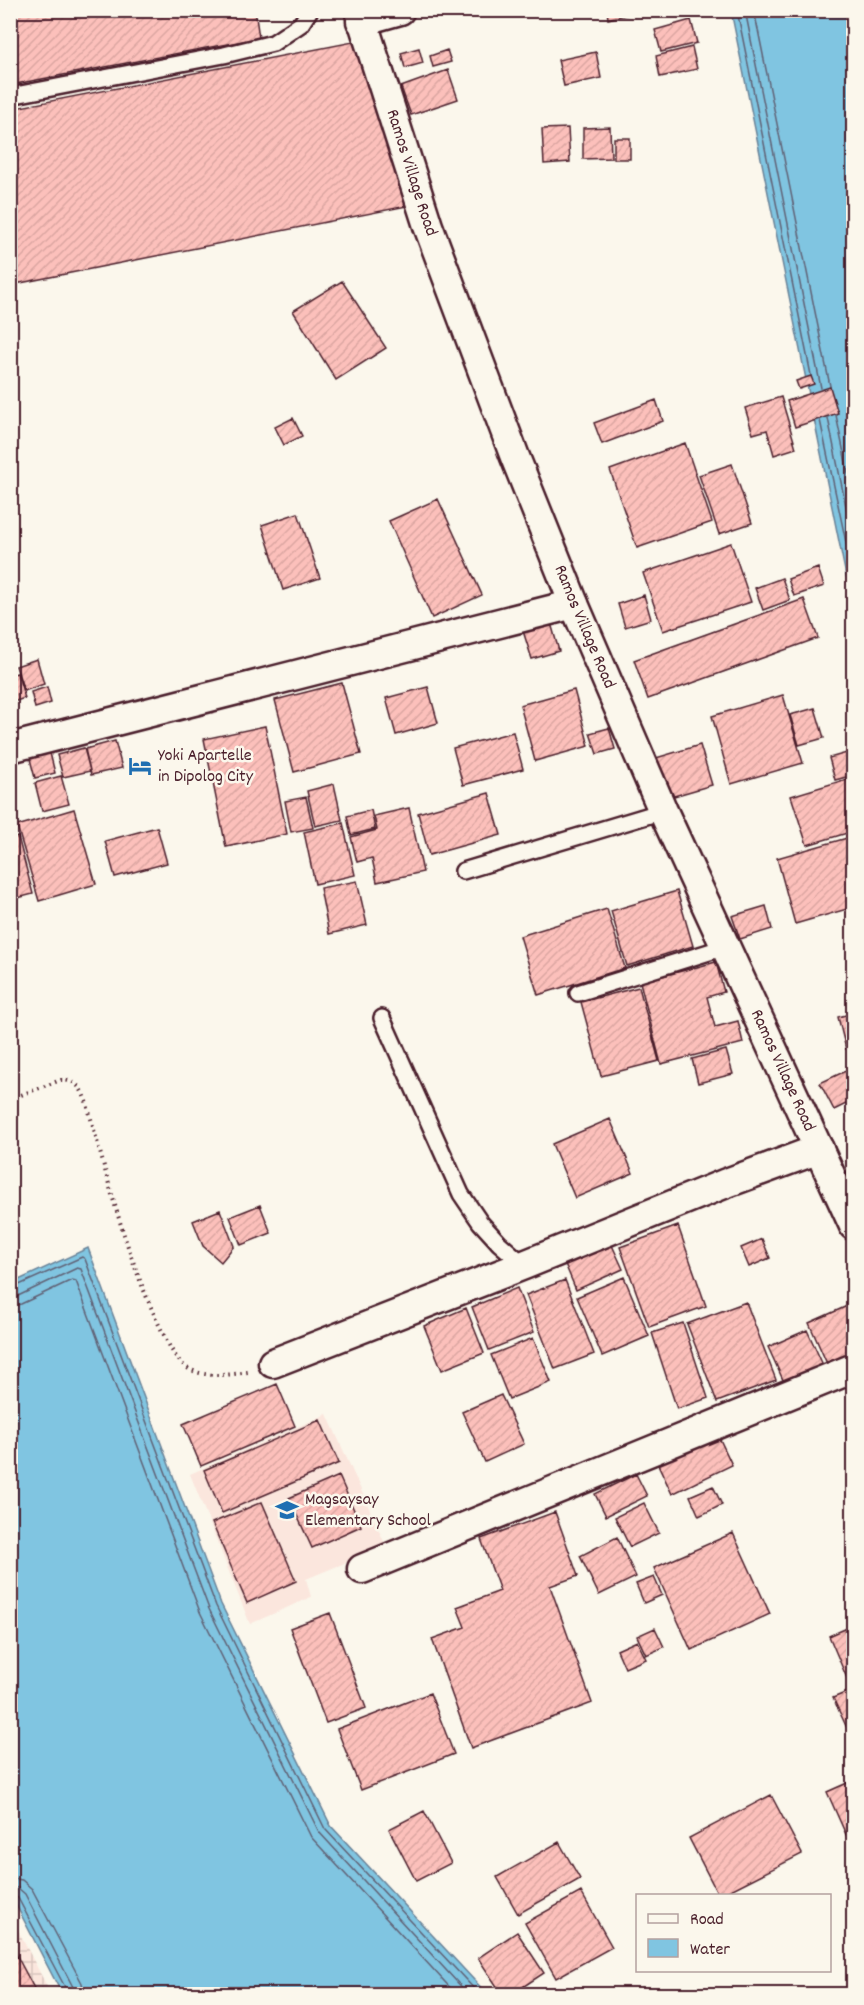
<svg xmlns="http://www.w3.org/2000/svg" width="864" height="2005" font-family="Dekko,sans-serif">
	<defs>
		<pattern id="industrial-grid" width="8" height="8" patternUnits="userSpaceOnUse" patternTransform="scale(1.5)"><rect width="8" height="8" fill="#fbe6dd"/><path d="M0 4h8M4 0v8" fill="none" stroke="#d9c5be"/></pattern>
		<pattern id="building-hatch" width="6" height="6" patternUnits="userSpaceOnUse" patternTransform="scale(1.5)"><rect width="6" height="6" fill="#fcc0bb"/><path d="M-1 1l2-2M0 6l6-6M5 7l2-2" fill="none" stroke="#daa5a1"/></pattern>
	</defs>
	<rect width="100%" height="100%" fill="#fbf7ec"/>
	<filter id="ink" filterUnits="userSpaceOnUse"><feTurbulence type="fractalNoise" baseFrequency=".0167" numOctaves="2"/><feDisplacementMap in="SourceGraphic" scale="12" xChannelSelector="R" yChannelSelector="G"/><feConvolveMatrix kernelMatrix="1 2 1 2 8 2 1 2 1" color-interpolation-filters="sRGB"/></filter>
	<g filter="url(#ink)">
		<path fill="#fbe6dd" d="M327,1414L386,1546L306,1579L311,1597L250,1624L190,1474Z"/>
		<path fill="url(#industrial-grid)" d="M11,1917L51,1994H11Z"/>
		<path fill="#80c5e1" stroke="#6a8398" stroke-width="1.5" d="M731,11H853V603L845,571Z
			M88,1248L221,1604L331,1826L487,1994H62L11,1895L10,1284Z"/>
		<g fill="none" stroke-linecap="round" stroke-linejoin="round">
			<path stroke="#606174" stroke-width="1.5" d="M737,10L811,375
				M745,10L821,388
				M754,10L830,386
				M836,415L854,501
				M828,418L854,546
				M820,420L854,580
				M10,1289L82,1257L85,1259L216,1606L325,1829L479,1994
				M10,1297L18,1296L77,1268L81,1269L209,1609L319,1832L468,1994
				M10,1306L21,1304L72,1280L76,1281L200,1612L311,1837L456,1994
				M10,1878L22,1880L32,1889L82,1983L84,1994
				M10,1887L18,1888L25,1894L73,1987L75,1994
				M10,1895L18,1898L66,1989L67,1994"/>
		</g>
		<path fill="url(#building-hatch)" stroke="#4a1f2b" stroke-width="1.5" d="M10,10H255L259,38L10,85Z
			M607,10H646L608,19Z
			M691,20L697,43L661,52L655,30Z
			M353,42L412,205L10,285V109Z
			M692,47L697,69L660,77L656,56Z
			M419,48L423,63L405,68L401,53Z
			M447,50L451,62L433,67L430,56Z
			M596,52L601,78L564,86L558,60Z
			M448,70L458,99L411,115L401,87Z
			M610,127L611,158L583,159V128Z
			M568,128L570,162L544,164L542,129Z
			M614,138H630V159H614Z
			M342,281L386,348L336,380L293,311Z
			M811,376L814,384L799,389L796,381Z
			M830,387L838,413L795,427L787,401Z
			M781,397L796,448L774,455L767,430L753,434L745,408Z
			M656,400L663,421L602,444L594,423Z
			M293,418L302,436L284,445L275,427Z
			M685,443L712,522L637,548L610,470Z
			M732,464L752,523L719,534L699,475Z
			M438,499L482,595L432,618L389,521Z
			M298,513L320,578L283,590L262,525Z
			M731,543L751,602L663,631L643,573Z
			M818,568L824,586L794,596L788,579Z
			M782,578L790,600L763,610L755,588Z
			M644,595L651,619L625,627L618,604Z
			M804,599L818,638L648,699L634,660Z
			M551,623L559,651L532,659L523,631Z
			M37,659L44,684L24,691L16,666Z
			M17,673L25,698L10,703V675Z
			M342,683L361,754L294,772L275,700Z
			M47,687L51,703L35,708L31,692Z
			M428,687L438,723L396,735L386,698Z
			M574,690L589,746L535,761L520,705Z
			M783,695L803,763L731,784L712,716Z
			M815,708L824,738L799,745L790,715Z
			M265,726L287,834L226,847L204,739Z
			M609,728L615,749L597,754L590,733Z
			M513,732L523,769L463,785L453,748Z
			M115,741L122,768L91,775L85,749Z
			M700,745L712,785L667,798L656,758Z
			M84,748L90,771L63,777L57,755Z
			M854,751V775L835,780L829,758Z
			M50,753L55,773L35,778L30,759Z
			M61,776L69,804L42,811L35,783Z
			M854,777V831L807,845L791,796Z
			M334,784L342,820L315,826L307,791Z
			M489,793L501,835L429,855L418,813Z
			M306,797L313,828L291,832L285,801Z
			M409,808L423,872L377,882L372,858L357,862L351,837L377,830L374,816Z
			M74,809L96,884L39,901L17,826Z
			M371,810L375,829L351,835L347,816Z
			M343,823L355,875L315,884L304,832Z
			M157,827L167,863L115,877L105,841Z
			M854,836V907L795,924L777,858Z
			M18,837L33,894L10,900V839Z
			M357,881L367,925L329,934L320,888Z
			M677,891L693,946L627,966L611,911Z
			M766,906L772,929L740,939L732,916Z
			M607,909L625,968L538,995L520,936Z
			M716,962L724,992L707,997L715,1027L738,1021L743,1043L661,1064L640,982Z
			M639,987L659,1061L601,1076L581,1002Z
			M854,1013V1047L846,1049L838,1017Z
			M726,1050L733,1074L698,1083L692,1059Z
			M854,1067V1100L834,1110L820,1083Z
			M610,1119L633,1173L575,1198L552,1144Z
			M260,1205L271,1233L241,1245L230,1217Z
			M220,1210L234,1246L221,1262L203,1246L193,1221Z
			M678,1226L706,1306L649,1327L620,1247Z
			M762,1239L770,1258L749,1267L741,1248Z
			M611,1243L623,1269L576,1290L565,1264Z
			M624,1277L649,1336L602,1356L577,1297Z
			M565,1280L594,1354L555,1369L526,1295Z
			M517,1288L534,1332L489,1350L472,1307Z
			M746,1302L776,1380L717,1402L687,1324Z
			M854,1303V1354L828,1366L809,1323Z
			M466,1308L484,1353L442,1370L424,1326Z
			M683,1323L708,1398L677,1409L652,1333Z
			M807,1330L823,1365L784,1382L768,1347Z
			M533,1338L551,1382L509,1399L491,1355Z
			M277,1384L295,1426L201,1466L183,1424Z
			M501,1395L524,1444L485,1462L462,1412Z
			M320,1420L339,1463L222,1513L204,1470Z
			M717,1433L732,1465L672,1494L657,1462Z
			M636,1474L647,1496L606,1516L595,1494Z
			M339,1476L361,1526L312,1548L289,1498Z
			M713,1486L722,1505L699,1516L690,1496Z
			M262,1502L296,1581L247,1603L212,1523Z
			M644,1503L659,1533L630,1547L615,1517Z
			M555,1512L578,1576L550,1586L592,1703L471,1748L432,1639L465,1627L457,1607L500,1591L481,1539Z
			M733,1533L770,1614L691,1650L654,1568Z
			M617,1537L636,1577L599,1595L580,1556Z
			M654,1577L662,1595L644,1603L636,1584Z
			M330,1613L366,1708L326,1723L290,1628Z
			M854,1625V1743L833,1698L852,1690L829,1636Z
			M655,1628L664,1647L646,1655L637,1636Z
			M637,1641L646,1659L625,1668L617,1650Z
			M430,1693L454,1754L361,1790L337,1729Z
			M854,1780V1836L848,1839L827,1792Z
			M771,1795L802,1854L719,1896L689,1838Z
			M424,1811L451,1863L416,1881L389,1829Z
			M559,1842L580,1879L518,1914L497,1877Z
			M581,1892L612,1947L556,1978L525,1923Z
			M517,1932L544,1973L512,1994H502L478,1958Z
			M10,1943L37,1994H10Z"/>
		<g fill="none" stroke-linecap="round" stroke-linejoin="round">
			<g stroke="#4a1f2b" stroke-width="20">
				<path id="lane" d="M10,96L224,55L273,43L301,24L310,10
					M463,871L663,811
					M578,993L725,947
					M382,1018L461,1194L480,1222L499,1243L524,1265"/>
			</g>
			<g stroke="#4a1f2b" stroke-width="33">
				<g id="street">
					<path id="s1" d="M359,10L428,226L515,457L574,604L663,811L854,1226"/>
					<path d="M361,21L400,10"/>
					<path d="M10,748L574,604"/>
					<path d="M273,1363L524,1265L724,1184L819,1149"/>
					<path d="M362,1569L854,1368"/>
				</g>
			</g>
			<path stroke="#4a1f2b" stroke-width="4" stroke-dasharray="1.5 4.5" stroke-linecap="butt" d="M10,1099L61,1080C78,1080 82,1090 87,1104C108,1180 126,1256 160,1327C167,1341 175,1361 189,1369C207,1378 229,1375 248,1372"/>
			<use href="#lane" stroke="#fbf7ec" stroke-width="15"/>
			<use href="#street" stroke="#fbf7ec" stroke-width="28"/>
		</g>
	</g>
	<defs>
		<g id="hotel-bare" transform="scale(1.8)"><path d="M-6-4.5h1.5V1H6V5H4.5V3h-9V5H-6ZM-4 0a1.8 1.8 0 1 1 3.6 0ZM.5 0V-2.5h3Q6-2.5 6 0Z" fill="#1f6fb2" stroke="#fbf7ec" stroke-width="2.5" paint-order="stroke"/></g>
		<g id="school-bare" transform="scale(1.8)"><path d="M0-5L7-2L0 1L-7-2ZM-4 1L0 2.5L4 1V4Q0 6-4 4Z" fill="#1f6fb2" stroke="#fbf7ec" stroke-width="2.5" paint-order="stroke"/></g>
	</defs>
	<g fill-rule="evenodd">
		<use href="#hotel-bare" x="140" y="766"/>
		<use href="#school-bare" x="287" y="1510"/>
	</g>
	<g text-anchor="middle" dominant-baseline="central" stroke-width="5" stroke-linejoin="round" paint-order="stroke">
		<g font-size="18" fill="#4a1f2b" stroke="#fbf7ec">
			<text stroke="none"><textPath href="#s1" startOffset="171">Ramos Village Road</textPath></text>
			<text stroke="none"><textPath href="#s1" startOffset="657">Ramos Village Road</textPath></text>
			<text stroke="none"><textPath href="#s1" startOffset="1143">Ramos Village Road</textPath></text>
		</g>
		<g font-size="18" fill="#4a1f2b" stroke="#fbf7ec" text-anchor="start">
			<text x="158" y="756">Yoki Apartelle<tspan x="158" dy="21">in Dipolog City</tspan></text>
			<text x="305" y="1500">Magsaysay<tspan x="305" dy="21">Elementary School</tspan></text>
		</g>
	</g>
	<rect width="864" height="2005" fill="none" stroke="#fbf7ec" stroke-width="36"/>
	<rect x="18" y="18" width="828" height="1969" fill="none" stroke="#4a1f2b" stroke-width="2" filter="url(#ink)"/>
	<rect x="636" y="1894" width="195" height="78" fill="#fbf7ec" stroke="#b4a19f" stroke-width="1.5"/>
	<rect x="648" y="1914" width="30" height="9" fill="#fbf7ec" stroke="#b4a19f" stroke-width="1.5"/>
	<text x="690" y="1924" font-size="18" fill="#4a1f2b">Road</text>
	<rect x="648" y="1939" width="30" height="18" fill="#80c5e1" stroke="#b4a19f" stroke-width="1.5"/>
	<text x="690" y="1954" font-size="18" fill="#4a1f2b">Water</text>
</svg>
